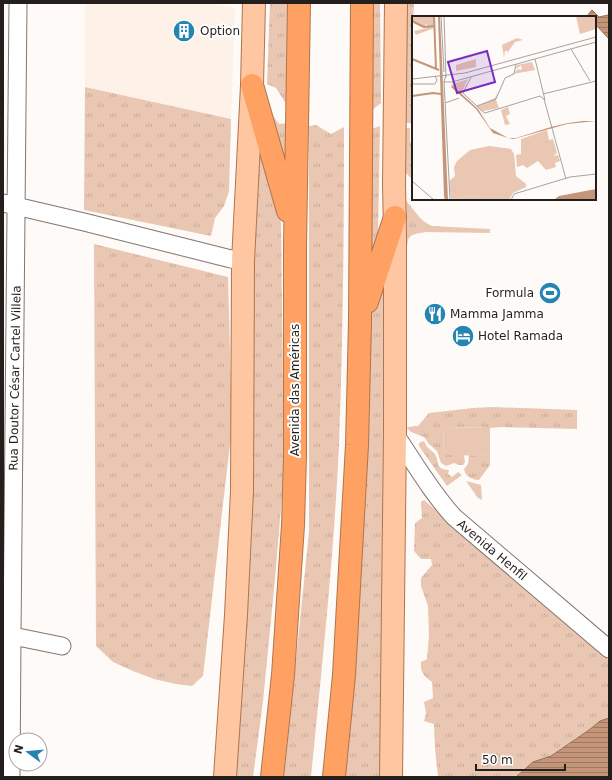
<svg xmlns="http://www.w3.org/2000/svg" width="612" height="780" font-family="'DejaVu Sans',sans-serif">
	<defs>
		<pattern id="grass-tufts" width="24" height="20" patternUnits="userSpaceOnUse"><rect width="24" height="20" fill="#e9c7b2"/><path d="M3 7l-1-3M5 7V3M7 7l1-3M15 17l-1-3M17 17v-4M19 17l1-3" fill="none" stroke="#c8aa98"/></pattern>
		<pattern id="water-rules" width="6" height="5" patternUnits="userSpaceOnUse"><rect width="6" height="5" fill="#c49578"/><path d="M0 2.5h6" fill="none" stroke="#9f7962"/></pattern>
	</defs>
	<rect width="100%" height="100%" fill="#fdfaf8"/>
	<path fill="#fef1e8" d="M85,3H211L235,8L231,119L85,87Z"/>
	<path fill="url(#grass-tufts)" d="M270,3H290V110L276,88L267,84Z
		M366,3H380L381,103L371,111Z
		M407,3H414L411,66L413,69V123H405Z
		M85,87L231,119L229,191L224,206L215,218L211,236L84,210Z
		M266,106L279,124L289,123L290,196Z
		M316,125L331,134L344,127C344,233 343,338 339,444C334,555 322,666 311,777H284L309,532V126Z
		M380,126L378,234L371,260V129Z
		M257,128L281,223L284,471L275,579L263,701L253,777H232L253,259Z
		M406,128H410V142L413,143V180L405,172Z
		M404,199C414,208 419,221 432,226L490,229V233L427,232C421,233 413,233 409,238C405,244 407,277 407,286H405Z
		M94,244L228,277L232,427L203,676L192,686L176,684L154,679L133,671L113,662L96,646Z
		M385,269L382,777H340L367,311Z
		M492,407L577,410V429L501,427L490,428L444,427L443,454L464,455L465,462L463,465H459L454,463L446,466L441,463L437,451L429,444L424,437L411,432L407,428L408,427L418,426L429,413L473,408Z
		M424,441C427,449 429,448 434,453C441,461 433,469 449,470L448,474L452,477L458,472L462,475L447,486L419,446V443Z
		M469,455L490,456V465L479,480C472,480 465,476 464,469L468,464Z
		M466,481L481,485L482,500L478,498Z
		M424,500L609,660V718L600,721L589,730L551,756L533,762L516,777H438L435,749L434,724L424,721L426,713L424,702L433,698L432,682C424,676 420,673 421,662L427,659L429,636L428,606L421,586V578L432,565L431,559H421L414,551L415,523L422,518L421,502Z"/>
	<path fill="#e9c7b2" d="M444,427L490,428V456L443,455Z"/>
	<path fill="url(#water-rules)" stroke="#94725c" d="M592,10L599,17L608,15L609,16V39L595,24V17L587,16Z
		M609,718V777H516L533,762L551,756L589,730L600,721Z"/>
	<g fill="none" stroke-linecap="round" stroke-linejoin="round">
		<g stroke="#83766e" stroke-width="19">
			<path id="minor" d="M3,203L84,222L231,259L243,261
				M395,434C414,462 431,492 454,517L609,649
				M3,634L62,646
				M11,777L12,636L18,3"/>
		</g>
		<g stroke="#b2744a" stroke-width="24">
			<path id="major" d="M225,777L236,615L242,491L243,261L252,85L254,3
				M391,777L395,434V233L394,184L396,3"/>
		</g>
		<g stroke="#b2744a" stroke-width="24">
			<path id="highway" d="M252,85L288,211
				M367,302L395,217
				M272,777L283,675L293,525L295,456V246L299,3
				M334,777L344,675L357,445L360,322L362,3"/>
		</g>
		<use href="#minor" stroke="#fff" stroke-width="17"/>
		<use href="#major" stroke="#fec7a1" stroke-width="22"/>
		<use href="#highway" stroke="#fea163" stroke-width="22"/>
	</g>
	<defs>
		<g id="building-disc" transform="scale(1.15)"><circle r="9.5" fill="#2585b1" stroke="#fff"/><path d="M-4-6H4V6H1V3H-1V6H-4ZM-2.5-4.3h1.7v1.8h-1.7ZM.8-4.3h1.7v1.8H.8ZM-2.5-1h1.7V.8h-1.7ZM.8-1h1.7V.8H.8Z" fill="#fff"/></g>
		<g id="stadium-disc" transform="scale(1.15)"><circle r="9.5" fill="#2585b1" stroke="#fff"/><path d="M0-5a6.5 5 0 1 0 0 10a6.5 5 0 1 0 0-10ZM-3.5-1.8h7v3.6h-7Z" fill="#fff"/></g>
		<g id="restaurant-disc" transform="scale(1.15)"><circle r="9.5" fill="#2585b1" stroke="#fff"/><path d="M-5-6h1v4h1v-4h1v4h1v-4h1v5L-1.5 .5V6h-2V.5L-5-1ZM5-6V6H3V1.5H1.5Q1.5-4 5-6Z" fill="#fff"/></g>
		<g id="hotel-disc" transform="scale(1.15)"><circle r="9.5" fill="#2585b1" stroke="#fff"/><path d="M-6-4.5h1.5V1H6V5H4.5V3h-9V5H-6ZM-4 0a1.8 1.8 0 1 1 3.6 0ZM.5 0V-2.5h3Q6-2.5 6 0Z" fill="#fff"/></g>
	</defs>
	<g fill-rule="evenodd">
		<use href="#building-disc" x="184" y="31"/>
		<use href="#stadium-disc" x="550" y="293"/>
		<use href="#restaurant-disc" x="435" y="314"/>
		<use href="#hotel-disc" x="463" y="336"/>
	</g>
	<g text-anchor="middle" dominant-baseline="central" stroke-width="4" stroke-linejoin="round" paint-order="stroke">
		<g font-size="12" fill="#241f1c" stroke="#fff" text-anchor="start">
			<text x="200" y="31">Option</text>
			<text x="534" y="293" text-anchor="end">Formula</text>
			<text x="450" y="314">Mamma Jamma</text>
			<text x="478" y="336">Hotel Ramada</text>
		</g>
		<g font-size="12" fill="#241f1c" stroke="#fff">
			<text transform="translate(15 378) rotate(-89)">Rua Doutor César Cartel Villela</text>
			<text transform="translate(295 390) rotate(-90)">Avenida das Américas</text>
			<text transform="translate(492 550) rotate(40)">Avenida Henfil</text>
		</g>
	</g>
	<g transform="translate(412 16)">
		<rect width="184" height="184" fill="#fdfaf8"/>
		<path d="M164,0H183L184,13L168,18ZM105,22L111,24L103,26L94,39L96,35H93L92,42L90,29ZM64,43V51L44,55V49ZM120,46L123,54L101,58L106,53L110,54L109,49L104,53L105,49ZM56,63L49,79L39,70L40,68ZM85,77L84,84L87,92L71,95L65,90L83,82ZM96,91L98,98L94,100L98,108L93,109L89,94ZM64,180L71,181L73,184L39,183Z" fill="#e9c7b2"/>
		<path d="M135,114L137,124L141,123L145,137L141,140L146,139L148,145L143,147L144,151L134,154L126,145L115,152L111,149L105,151L104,139L109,138V123ZM77,130L99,133L102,138L104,160L114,168V171L101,177L97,184H73L71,181L64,180L39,183L37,165L43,160L42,151L45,145L58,134Z" fill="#e9c7b2"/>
		<path d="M0,0H22V12L4,19L2,15L15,12V8L11,12L0,6Z" fill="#e9c7b2"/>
		<path d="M26,0H28L36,184H33L32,180ZM41,70L66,93L78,112L96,122H104L139,111L156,107L171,105H184L155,108L102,123L96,122L81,117L64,93L39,71ZM184,173V184H132L143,183L147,180Z" fill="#c49578"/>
		<path fill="none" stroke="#c49578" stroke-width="2" d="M22,0L24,53M0,5L12,11L22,10M0,43L27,54M0,80L21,77L29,78"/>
		<path fill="none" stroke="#a6a2a0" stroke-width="1" d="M29,0L32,56M32,0L34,61M159,33L178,65M123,43L133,84M34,59L32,66H40L184,26M59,61L51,77L70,95M0,63L53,57L184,21M32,65L38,184M0,68H23L25,64L23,60M131,78L184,65M128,80L132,83L154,163M33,87L47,82M65,90L84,83L93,62L102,58L104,48M70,95L73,97L128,80M0,165L22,184M99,184L102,178L158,161L184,158"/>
		<path fill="#7b2cbf" fill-opacity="0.15" stroke="#7b2cbf" stroke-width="2" d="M75,35L83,66L45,77L36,46Z"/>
		<rect width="184" height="184" fill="none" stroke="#241f1c" stroke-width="2"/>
	</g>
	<rect width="612" height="780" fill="none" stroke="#241f1c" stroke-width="8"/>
	<g transform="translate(28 752) rotate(286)"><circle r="19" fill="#ffffff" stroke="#a7a5a4"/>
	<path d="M0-3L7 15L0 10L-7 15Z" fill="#2585b1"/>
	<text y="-6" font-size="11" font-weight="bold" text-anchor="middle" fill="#241f1c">N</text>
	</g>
	<path d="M476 764v6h89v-6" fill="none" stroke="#241f1c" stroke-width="2"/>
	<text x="482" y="764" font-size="12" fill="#241f1c" stroke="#ffffff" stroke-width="3" paint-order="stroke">50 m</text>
</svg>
